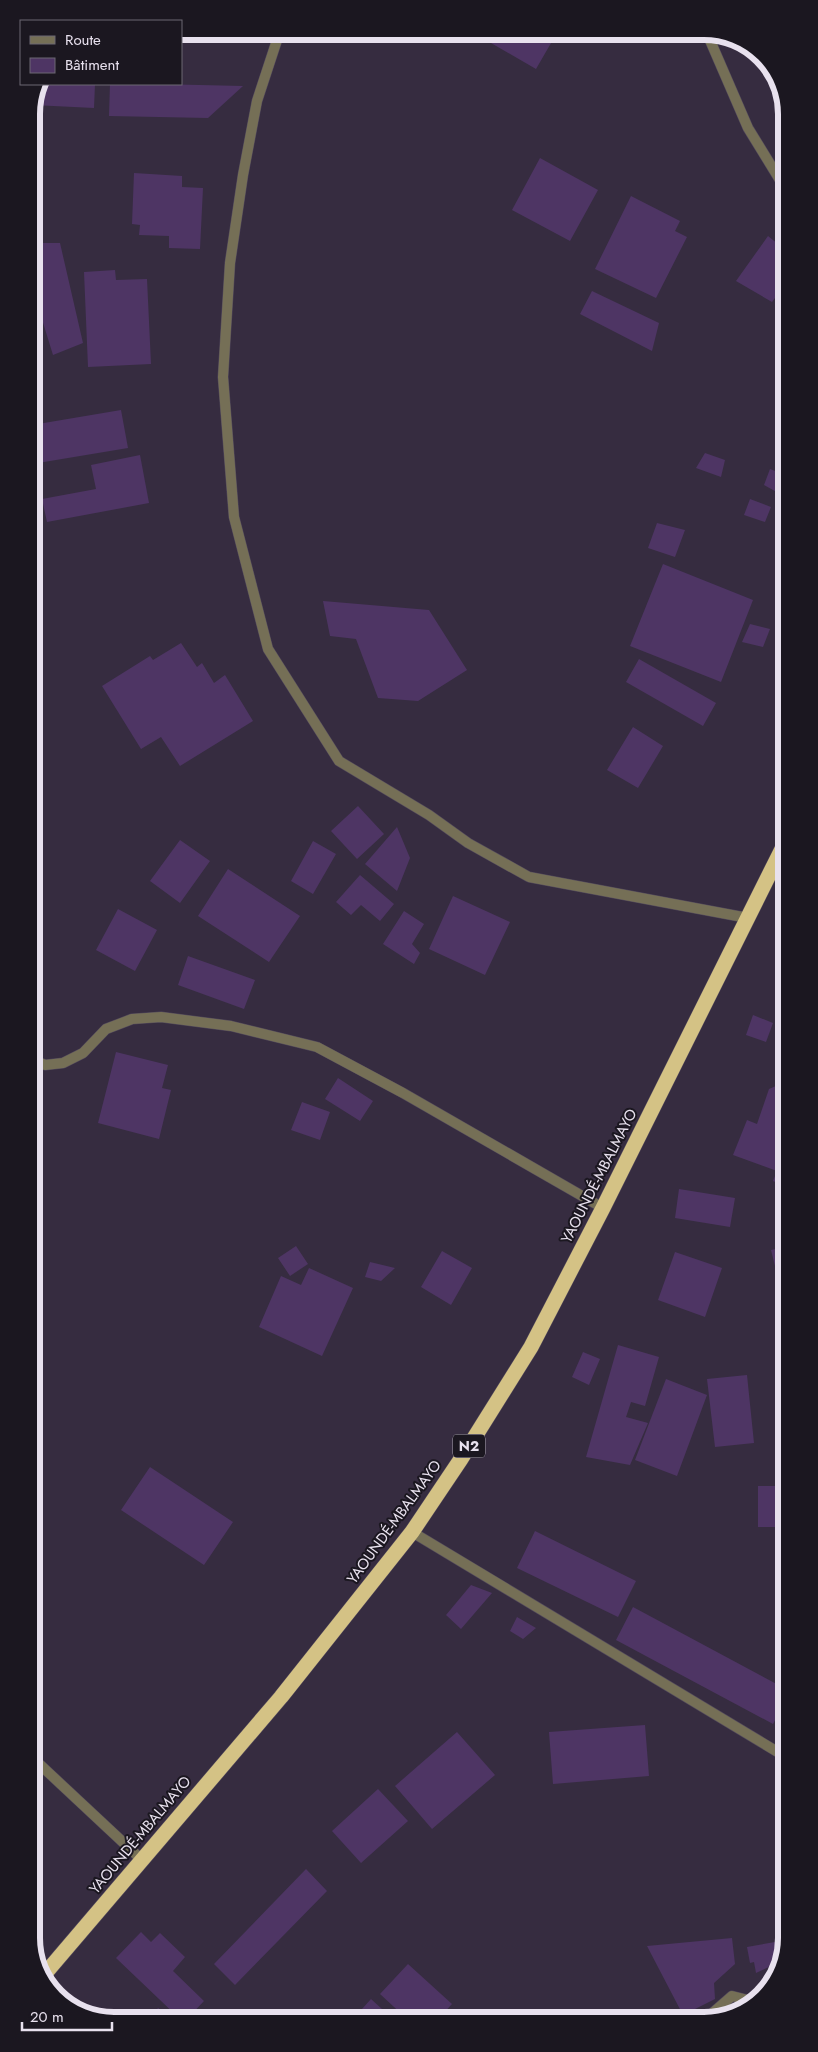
<svg xmlns="http://www.w3.org/2000/svg" width="818" height="2052" font-family="Jost,sans-serif">
	<rect width="100%" height="100%" fill="#362c40"/>
	<path fill="#4e3564" d="M190,31H215L214,37Z
		M498,31H558L536,69L491,43Z
		M43,84H95L94,108L33,105Z
		M110,84H156L243,86L208,118L109,116Z
		M540,158L598,190L570,241L512,210Z
		M134,173L182,176V187L203,188L200,249L169,248V236L139,235L140,225L132,224Z
		M631,196L680,221L675,231L687,237L656,298L595,269Z
		M768,236L783,248V287L772,302L736,281Z
		M32,243H60L83,343L53,355L32,287Z
		M115,270L116,280L147,279L151,364L88,367L84,272Z
		M592,291L659,323L652,351L580,314Z
		M121,410L128,448L32,464V425Z
		M705,453L725,460L721,477L696,468Z
		M140,455L149,503L47,522L42,499L96,489L91,465Z
		M770,469L783,474L782,495L764,485Z
		M750,499L771,507L765,522L744,515Z
		M657,523L685,530L675,557L648,548Z
		M663,564L753,600L721,682L630,646Z
		M323,601L429,610L467,670L418,701L378,698L356,639L330,636Z
		M750,624L770,629L763,647L742,642Z
		M181,643L197,667L202,663L214,683L225,675L253,721L180,766L161,737L141,749L102,686L150,656L153,660Z
		M639,659L716,703L703,726L626,682Z
		M633,727L663,746L638,788L607,770Z
		M358,806L384,834L357,859L331,831Z
		M397,827L410,858L397,891L365,864Z
		M180,840L210,861L180,903L150,881Z
		M313,841L336,854L313,894L291,881Z
		M228,869L300,916L269,962L198,916Z
		M360,875L394,904L380,921L361,905L351,915L336,902Z
		M453,896L510,922L485,975L429,949Z
		M118,909L157,930L135,971L96,950Z
		M404,911L424,924L412,944L420,953L414,964L383,944Z
		M188,956L255,980L244,1009L178,985Z
		M753,1015L773,1023L766,1042L746,1035Z
		M116,1052L168,1065L162,1088L171,1090L159,1139L98,1123Z
		M338,1078L373,1101L360,1121L325,1099Z
		M785,1082V1186L773,1181L777,1171L733,1155L747,1120L757,1124L769,1089Z
		M302,1102L330,1112L320,1140L291,1130Z
		M679,1189L735,1198L730,1227L675,1218Z
		M296,1246L308,1264L290,1276L278,1258Z
		M785,1247V1267L776,1270L771,1250Z
		M442,1251L472,1268L451,1305L421,1287Z
		M675,1252L722,1268L705,1317L658,1300Z
		M370,1262L395,1268L381,1281L365,1277Z
		M309,1268L353,1288L322,1356L259,1327L281,1276L301,1285Z
		M781,1329H785V1399L776,1398Z
		M618,1345L659,1357L645,1406L631,1402L626,1417L648,1423L630,1465L586,1457Z
		M583,1352L600,1359L589,1385L572,1377Z
		M747,1375L754,1443L715,1447L707,1379Z
		M666,1379L707,1395L677,1476L635,1460Z
		M150,1467L233,1522L204,1565L121,1510Z
		M758,1486H786V1527H758Z
		M535,1531L636,1581L618,1617L517,1568Z
		M471,1585L492,1593L461,1629L446,1615Z
		M633,1607L786,1689V1699L773,1724L616,1640Z
		M517,1617L536,1628L523,1639L510,1631Z
		M645,1725L649,1776L553,1784L549,1732Z
		M457,1732L495,1775L432,1829L395,1786Z
		M378,1789L408,1821L361,1863L332,1831Z
		M306,1869L327,1891L235,1985L214,1964Z
		M141,1932L151,1942L160,1933L185,1957L173,1971L204,2001L186,2020H181L116,1958Z
		M732,1938L735,1964L714,1983L715,1999L683,2015L647,1946Z
		M786,1940L779,1962L756,1973L754,1962L750,1963L747,1947Z
		M408,1964L452,2004L439,2018L407,2019L380,1994Z
		M371,1999L393,2019H353Z
		M158,2008L176,2020H149Z"/>
	<g fill="none" stroke-linecap="round" stroke-linejoin="round">
		<g stroke="#52495c" stroke-width="11">
			<path id="lane" d="M35,1760L142,1860"/>
		</g>
		<g stroke="#52495c" stroke-width="11">
			<path id="street" d="M280,31L257,101L243,175L230,263L223,377L234,517L268,649L339,761L429,815L468,843L529,877L748,918
				M706,31L748,128L783,185
				M34,1060L45,1065L63,1063L83,1053L106,1029L132,1019L161,1017L231,1026L317,1047L403,1093L603,1208
				M412,1532L786,1757
				M708,2017L732,1996L752,2001"/>
		</g>
		<g stroke="#52495c" stroke-width="16">
			<path id="highway" d="M43,1976L281,1697L412,1532L461,1459L531,1347L603,1208L784,845"/>
		</g>
		<use href="#lane" stroke="#756f56" stroke-width="10"/>
		<use href="#street" stroke="#756f56" stroke-width="10"/>
		<use href="#highway" stroke="#d4c285" stroke-width="15"/>
	</g>
	<g text-anchor="middle" dominant-baseline="central" stroke-width="4" stroke-linejoin="round" paint-order="stroke">
		<rect fill="#1b1720" stroke="#aaa4b0" stroke-width="1" x="453" y="1434.5" width="32" height="23" rx="4"/>
		<g font-size="14" font-weight="bold" fill="#e8e1ee">
			<text x="469" y="1446">N2</text>
		</g>
		<g font-size="15" fill="#e8e1ee" stroke="#1b1720">
			<text transform="translate(599 1176) rotate(-63)">YAOUNDÉ-MBALMAYO</text>
			<text transform="translate(394 1522) rotate(-54)">YAOUNDÉ-MBALMAYO</text>
			<text transform="translate(140 1835) rotate(-50)">YAOUNDÉ-MBALMAYO</text>
		</g>
	</g>
	<path d="M0 0H818V2052H0ZM114 40H704A74 74 0 0 1 778 114V1938A74 74 0 0 1 704 2012H114A74 74 0 0 1 40 1938V114A74 74 0 0 1 114 40Z" fill="#1b1720" fill-rule="evenodd"/>
	<path fill="none" stroke="#e8e1ee" stroke-width="6" d="M114 40H704A74 74 0 0 1 778 114V1938A74 74 0 0 1 704 2012H114A74 74 0 0 1 40 1938V114A74 74 0 0 1 114 40Z"/>
	<rect x="20" y="20" width="162" height="65" fill="#1b1720" stroke="#6d6872"/>
	<rect x="30" y="36" width="25" height="8" fill="#756f56" stroke="#6d6872"/>
	<text x="65" y="45" font-size="15" fill="#e8e1ee">Route</text>
	<rect x="30" y="58" width="25" height="15" fill="#4e3564" stroke="#6d6872"/>
	<text x="65" y="70" font-size="15" fill="#e8e1ee">Bâtiment</text>
	<path d="M22 2022v8h90v-8" fill="none" stroke="#e8e1ee" stroke-width="2.5"/>
	<text x="30" y="2022" font-size="15" fill="#e8e1ee" stroke="#1b1720" stroke-width="4" paint-order="stroke">20 m</text>
</svg>
